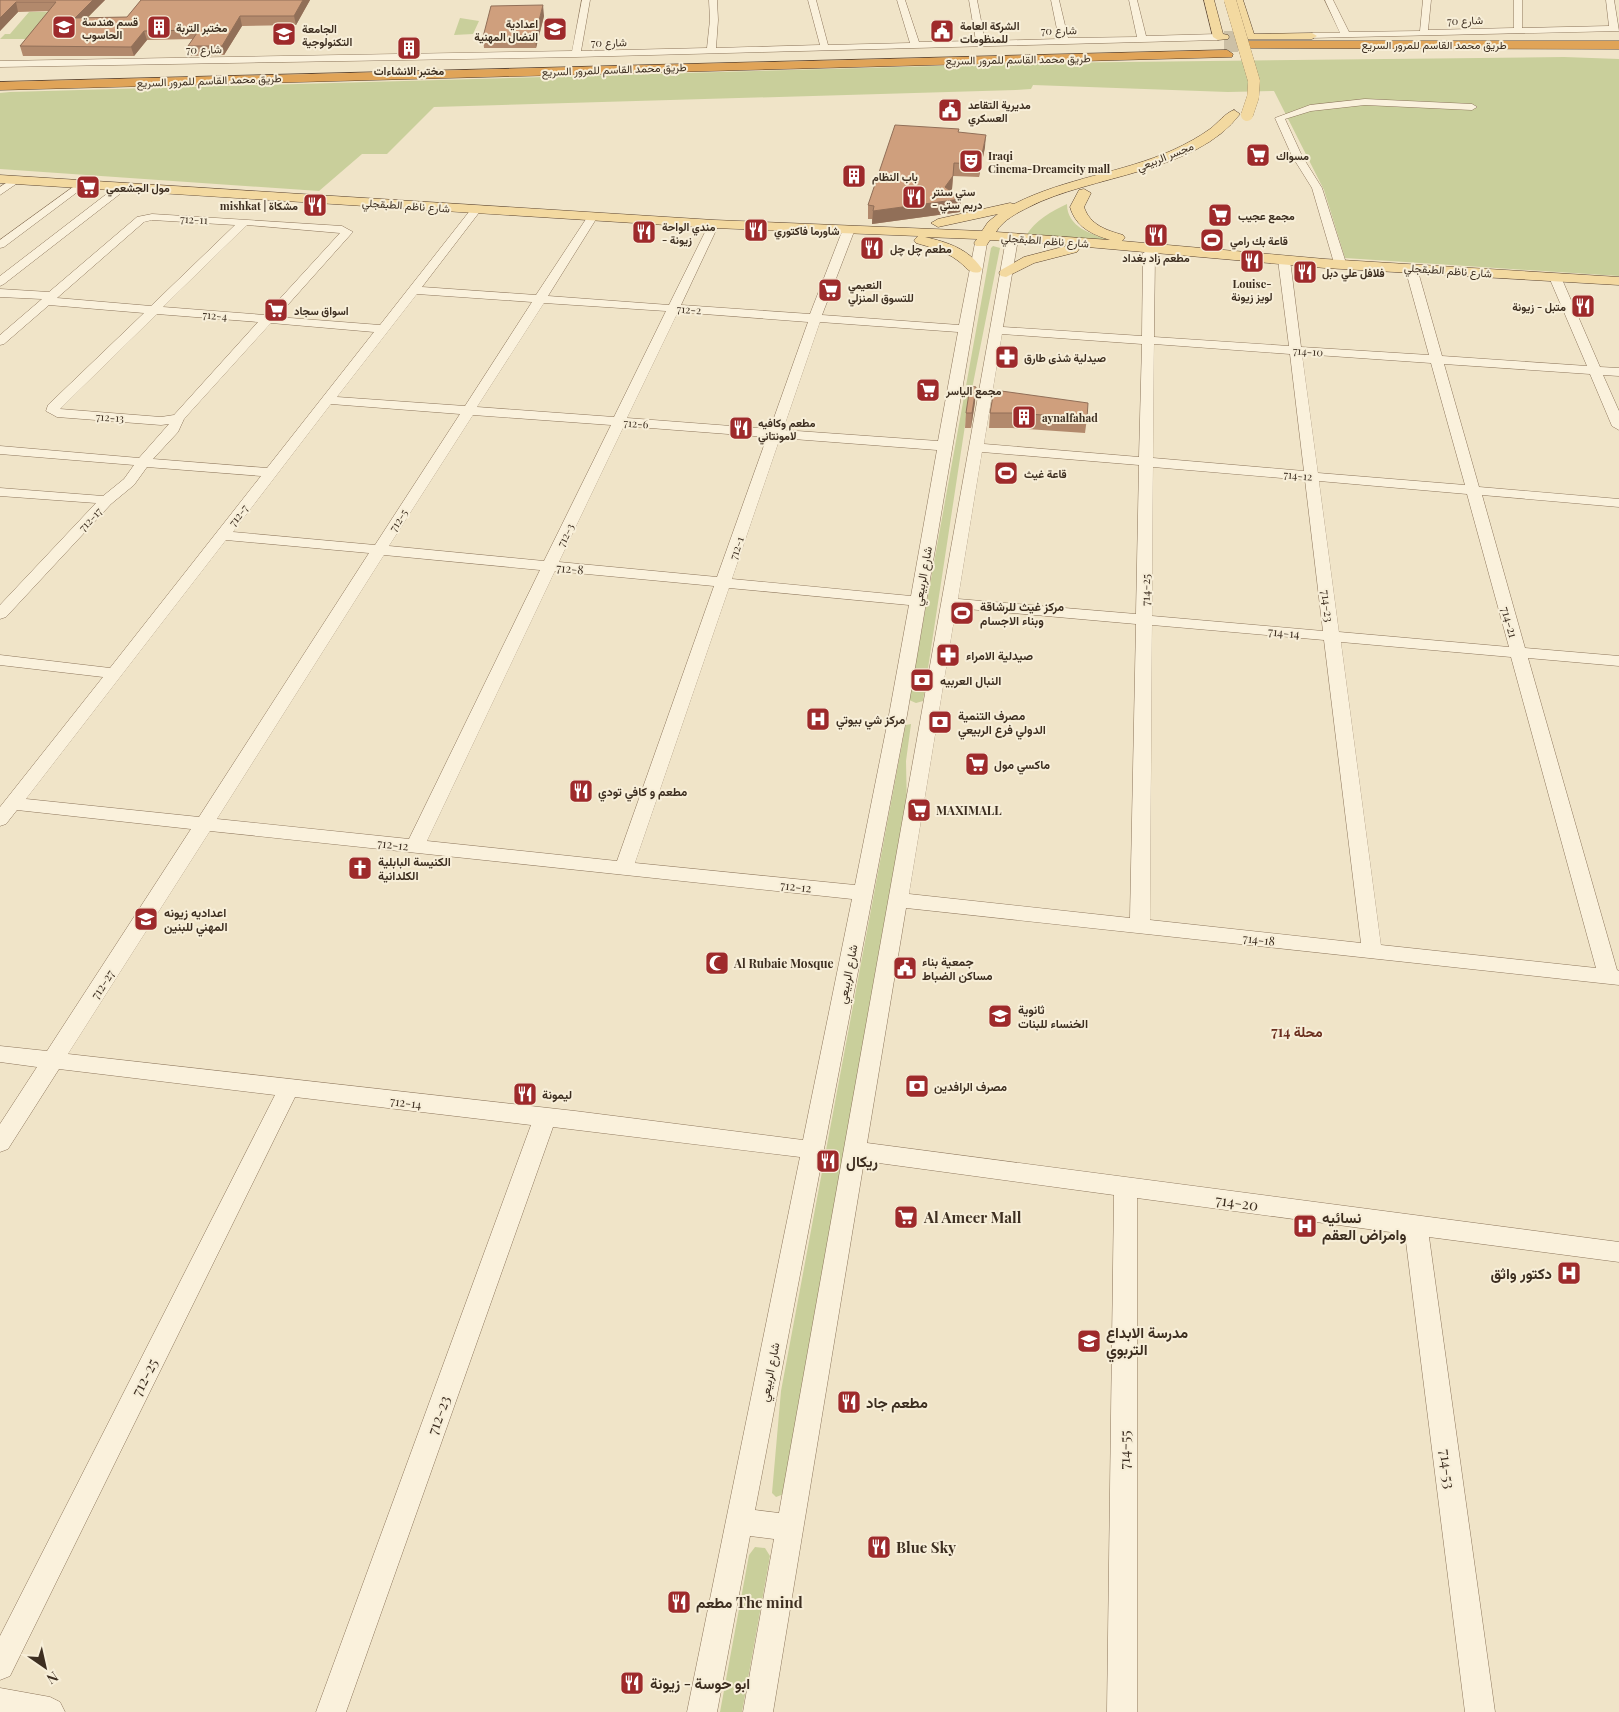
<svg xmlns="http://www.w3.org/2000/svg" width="1619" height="1712" font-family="'Playfair Display',Vazirmatn,serif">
	<rect width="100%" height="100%" fill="#f0e4c8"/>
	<path fill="#c9cf9b" d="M94,11L89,17L49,18L30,39H0L5,34H10L29,12Z
		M460,18L479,21L473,34L454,35Z
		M1564,57L1619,59V276L1345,258L1324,190L1274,91L1228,92L1033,85L1031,89L1016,90L434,107L387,154H362L319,191L0,169V93L10,92L1041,63Z
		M1067,204C1067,227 1091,234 1109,240L1026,236C1035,220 1052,211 1067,204Z
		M993,246L1000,248L966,419L923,701L916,703L909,700L991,248Z
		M911,724L906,761L907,810L784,1494L776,1497L772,1493L781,1391L905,728L906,725Z
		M755,1547L765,1548L770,1556L742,1712H720L749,1555Z"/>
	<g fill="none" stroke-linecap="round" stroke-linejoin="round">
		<path stroke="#ccc0a6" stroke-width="12" stroke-dasharray="12 5.5" stroke-linecap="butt" d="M1224,37H1244"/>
		<path stroke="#ccc0a6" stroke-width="14" stroke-dasharray="14 7" stroke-linecap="butt" d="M1224,45H1249"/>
		<g stroke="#8d765c" stroke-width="1">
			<path id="minor" d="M582,0H590L581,51L707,48L710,20L709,0H717L718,20L716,48L820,45L808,0H816L828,45L910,43L897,0H905L919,42L976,41L969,0H977L985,41L1059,39L1051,0H1059L1068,38L1137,37L1129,0H1137L1146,36L1218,34L1222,37L1218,40L576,57L0,67V61L572,51Z
				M1325,0H1333L1349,32L1420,31L1423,0H1431L1428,30L1514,28V0H1522V28L1609,26L1606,0H1614L1619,31L1309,38L1308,36L1312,33H1340Z
				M1365,99L1472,104L1477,107L1472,110L1365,105L1311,111L1285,119L1302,156L1322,188L1346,263L1340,266L1334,263L1312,188L1292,156L1275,118L1310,105Z
				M15,177L20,180L19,182L0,195V187Z
				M80,182L84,183L85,185L84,187L4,247L0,248V240Z
				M121,185L125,186L126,188L125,190L4,284L0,286V276L117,186Z
				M476,207L481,210L422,287L536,295L588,216L593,213L598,216L548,296L669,305L709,224L714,221L719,224L681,305L810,314L843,229L849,226L855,229L822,315L959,325L975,243L981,240L987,243L907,715L755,1510L779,1513L1005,245L1011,242L1017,245L1003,327L1142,336L1143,253L1149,250L1155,253L1154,337L1289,346L1278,260L1284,257L1290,260L1301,347L1429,355L1405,268L1411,265L1417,268L1442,356L1587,366L1549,277L1555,274L1561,277L1600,367L1619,368V376L1603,375L1619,411V430L1612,426L1590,374L1444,364L1479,487L1619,499V507L1482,495L1525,648L1619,656V666L1528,658L1617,970L1619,971V985L906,908L867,1143L1619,1242V1262L1429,1237L1495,1712H1465L1405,1234L1137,1198V1712H1107L1114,1195L864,1161L773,1712H743L774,1539L750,1536L717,1712H687L800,1157L553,1127L346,1712H316L531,1125L295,1097L10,1676L0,1680V1636L275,1095L59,1069L8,1149L0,1152V1124L37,1067L0,1062V1046L47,1051L191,829L17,810L6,824L0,826V807L103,677L0,665V655L110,668L261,476L147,467L134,485L111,504L6,617L0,619V605L96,503L0,496V488L103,496L124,479L134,465L0,454V446L139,458L169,424L161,425L57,417L46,411L48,405L144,313L49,305L4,344L0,345V335L42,299L0,297V289L49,292L137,217L152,214L342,226L353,232L351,234L277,317L380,325L472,208ZM152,220L235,225L151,306L57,298L144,222ZM247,225L340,233L265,315L163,307ZM417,294L532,302L465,406L337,397ZM544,303L666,311L614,417L477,407ZM678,312L808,322L770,429L627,418ZM157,314L258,322L174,415L161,417L60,409ZM820,322L958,332L938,441L783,430ZM271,323L374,332L267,468L153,459L178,432L184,419ZM1002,334L1142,344L1139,457L984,444ZM1154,344L1290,354L1304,471L1153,458ZM1302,354L1431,363L1465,485L1318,473ZM331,404L460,414L375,545L233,532ZM473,415L611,425L544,561L389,546ZM624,426L767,437L717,577L559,562ZM780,438L937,450L911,596L732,579ZM982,452L1139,465L1136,614L958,599ZM1153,467L1305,480L1323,631L1152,616ZM1319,481L1467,494L1509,647L1339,632ZM226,540L369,553L199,817L26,799ZM384,555L540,570L409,839L217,819ZM555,571L714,586L617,861L427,841ZM729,588L909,605L889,715L855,885L635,863ZM956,608L1136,624L1130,918L909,894ZM1152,625L1324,640L1361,943L1150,920ZM1341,642L1511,657L1596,968L1381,945ZM210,831L852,899L803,1140L575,1111L68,1054Z
				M0,1688L50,1697L60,1702L65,1712H0Z"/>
		</g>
		<g stroke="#5b4430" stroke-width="1">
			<path id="major" d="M1204,0H1214L1223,34L1228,35L1229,37L1228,39L1218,40L1213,37Z
				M1233,0H1243L1254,34L1312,33L1317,36L1312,39H1240L1239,37L1244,34Z
				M1234,110L1240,114C1196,173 1091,175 1029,207C1017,213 1003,220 996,232L1110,240C1091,234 1076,227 1070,207L1079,190L1084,189L1091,193L1084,207C1090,225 1106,230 1123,235L1125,238L1122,241L1325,259L1619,277V285L1325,268L1076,246L1079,249L1077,252L1034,263L1006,277L1001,276L999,273L1001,270L1024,257L1070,245L990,240L986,246H976L974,243L977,239L925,237C947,242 969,249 982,269L980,272C969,275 966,266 957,260C945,251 930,247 916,243L914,240L918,236L714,228L0,183V175L714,220L982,231L988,222L998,214L938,227L931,223L938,219L1010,203L1014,204C1065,178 1122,173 1173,150C1186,144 1199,137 1210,129C1218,123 1225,113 1234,110Z"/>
		</g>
		<g stroke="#5b4430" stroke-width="1">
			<path id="highway" d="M1249,41H1619V49L1244,48L1243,45L1244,42Z
				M1227,50L1233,54L1232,57L0,90V82Z"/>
		</g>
		<use href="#minor" fill="#faf1dc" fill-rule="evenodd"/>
		<use href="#major" fill="#f3d9a0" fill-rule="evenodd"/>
		<use href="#highway" fill="#e0a458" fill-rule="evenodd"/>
		<g stroke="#5b4430" stroke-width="12" stroke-linecap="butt">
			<path id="major-bridge" d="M1230,0L1254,81L1253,97L1247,115"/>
		</g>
		<use href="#major-bridge" stroke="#f3d9a0" stroke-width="12"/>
	</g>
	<path fill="#b2896c" d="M0,0H105L87,18L127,17L141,0H310L296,25L242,26L224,55L191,56L188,46L193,39L147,40L134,56H23L20,46L49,11L18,12L0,31Z
		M544,16L536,48H484L483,37Z
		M959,132L985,147L979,177L953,176L952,189L951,191L961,199L960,212L872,224V219H868V205Z
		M994,390L1087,418L1085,433L1012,428H989L990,413Z
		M975,402L971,428H965L966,413Z"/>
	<path fill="#916f58" d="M93,0H105L78,27L75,18Z
		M303,0H310L296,25L294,16Z
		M16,2L18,12L0,31V18Z
		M543,5L544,16L536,48L535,36Z
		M240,16L242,26L224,55L222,46Z
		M144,31L147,40L134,56L131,47Z
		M986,135L985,147L979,177L980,164Z
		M954,163L952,189L945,200V187Z
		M961,199L960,212L872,224L873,211Z
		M976,387L975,402L971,428L972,413Z"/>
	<path fill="#cf9f7d" stroke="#916f58" d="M0,0H93L75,18L127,17L141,0H303L294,16H240L222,46H188L199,30L144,31L131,47L20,46L56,2H16L0,18Z
		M543,5L535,36L483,37L491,6Z
		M895,125L959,129L958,132L986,135L980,164L954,163L953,176L945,187L961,199L873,211L874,206L868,205Z
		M970,386L976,387L972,413H966Z
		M994,390L1088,403L1087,418L1014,413H990Z"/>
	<defs>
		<g id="university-square" transform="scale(1.25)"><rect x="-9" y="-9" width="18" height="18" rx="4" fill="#9e2a2b" stroke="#f7eed8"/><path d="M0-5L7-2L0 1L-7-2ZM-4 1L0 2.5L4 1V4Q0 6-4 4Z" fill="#fff"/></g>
		<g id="building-square" transform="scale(1.25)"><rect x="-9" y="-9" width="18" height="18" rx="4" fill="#9e2a2b" stroke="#f7eed8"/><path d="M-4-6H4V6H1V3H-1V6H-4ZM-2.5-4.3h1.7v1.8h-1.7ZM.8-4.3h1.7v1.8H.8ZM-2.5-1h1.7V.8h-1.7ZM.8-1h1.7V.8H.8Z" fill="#fff"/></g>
		<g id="school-square" transform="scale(1.25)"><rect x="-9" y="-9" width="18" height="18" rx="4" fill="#9e2a2b" stroke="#f7eed8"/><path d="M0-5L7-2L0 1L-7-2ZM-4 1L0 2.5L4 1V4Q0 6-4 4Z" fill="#fff"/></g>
		<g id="civic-square" transform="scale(1.25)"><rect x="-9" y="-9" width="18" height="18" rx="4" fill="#9e2a2b" stroke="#f7eed8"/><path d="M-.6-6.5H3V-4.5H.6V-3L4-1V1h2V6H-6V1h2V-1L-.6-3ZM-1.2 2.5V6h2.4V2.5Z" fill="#fff"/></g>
		<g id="supermarket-square" transform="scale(1.25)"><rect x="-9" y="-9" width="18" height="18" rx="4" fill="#9e2a2b" stroke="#f7eed8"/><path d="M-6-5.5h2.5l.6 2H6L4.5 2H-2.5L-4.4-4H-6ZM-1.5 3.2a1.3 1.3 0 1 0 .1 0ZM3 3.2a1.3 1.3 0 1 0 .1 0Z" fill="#fff"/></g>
		<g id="theatre-square" transform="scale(1.25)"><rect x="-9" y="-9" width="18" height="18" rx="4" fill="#9e2a2b" stroke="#f7eed8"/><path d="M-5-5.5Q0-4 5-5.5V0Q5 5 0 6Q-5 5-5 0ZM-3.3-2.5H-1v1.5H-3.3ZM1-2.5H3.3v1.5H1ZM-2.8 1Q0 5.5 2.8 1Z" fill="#fff"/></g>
		<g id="restaurant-square" transform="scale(1.25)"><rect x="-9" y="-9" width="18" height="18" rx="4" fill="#9e2a2b" stroke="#f7eed8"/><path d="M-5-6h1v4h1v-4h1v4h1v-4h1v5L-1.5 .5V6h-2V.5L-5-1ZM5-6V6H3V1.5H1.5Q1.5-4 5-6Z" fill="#fff"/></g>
		<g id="stadium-square" transform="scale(1.25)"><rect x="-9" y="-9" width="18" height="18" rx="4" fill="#9e2a2b" stroke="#f7eed8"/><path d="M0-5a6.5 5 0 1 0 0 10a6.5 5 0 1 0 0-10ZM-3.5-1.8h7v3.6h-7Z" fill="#fff"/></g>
		<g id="pharmacy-square" transform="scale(1.25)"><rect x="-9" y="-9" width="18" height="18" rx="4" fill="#9e2a2b" stroke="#f7eed8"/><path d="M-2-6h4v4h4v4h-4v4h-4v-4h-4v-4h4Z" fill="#fff"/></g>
		<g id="bank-square" transform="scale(1.25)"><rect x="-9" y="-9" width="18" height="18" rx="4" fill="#9e2a2b" stroke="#f7eed8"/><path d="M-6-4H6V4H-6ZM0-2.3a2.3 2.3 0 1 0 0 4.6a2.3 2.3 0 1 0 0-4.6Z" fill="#fff"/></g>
		<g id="hospital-square" transform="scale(1.25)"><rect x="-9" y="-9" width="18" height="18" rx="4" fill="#9e2a2b" stroke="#f7eed8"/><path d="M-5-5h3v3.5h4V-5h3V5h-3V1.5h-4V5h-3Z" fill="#fff"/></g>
		<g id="church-square" transform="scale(1.25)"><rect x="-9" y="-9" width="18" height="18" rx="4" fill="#9e2a2b" stroke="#f7eed8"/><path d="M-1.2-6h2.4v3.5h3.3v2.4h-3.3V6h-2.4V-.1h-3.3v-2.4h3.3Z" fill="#fff"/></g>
		<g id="mosque-square" transform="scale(1.25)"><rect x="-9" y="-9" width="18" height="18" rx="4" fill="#9e2a2b" stroke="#f7eed8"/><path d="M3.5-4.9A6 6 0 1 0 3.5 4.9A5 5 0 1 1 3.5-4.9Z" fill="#fff"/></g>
	</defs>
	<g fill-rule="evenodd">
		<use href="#university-square" x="64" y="27"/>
		<use href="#building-square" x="159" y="27"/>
		<use href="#school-square" x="555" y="29"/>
		<use href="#civic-square" x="942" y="31"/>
		<use href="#university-square" x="284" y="34"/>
		<use href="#building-square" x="409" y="48"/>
		<use href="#civic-square" x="950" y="110"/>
		<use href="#supermarket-square" x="1258" y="155"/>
		<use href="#theatre-square" x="971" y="161"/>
		<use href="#building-square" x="854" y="176"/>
		<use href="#supermarket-square" x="88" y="187"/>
		<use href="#restaurant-square" x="914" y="197"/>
		<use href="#restaurant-square" x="315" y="205"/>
		<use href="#supermarket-square" x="1220" y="215"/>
		<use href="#restaurant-square" x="756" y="230"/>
		<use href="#restaurant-square" x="644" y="232"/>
		<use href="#restaurant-square" x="1156" y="235"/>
		<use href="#stadium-square" x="1212" y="240"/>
		<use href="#restaurant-square" x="872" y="248"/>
		<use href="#restaurant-square" x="1252" y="261"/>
		<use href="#restaurant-square" x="1305" y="272"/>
		<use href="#supermarket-square" x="830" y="290"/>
		<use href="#restaurant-square" x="1583" y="306"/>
		<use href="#supermarket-square" x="276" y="310"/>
		<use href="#pharmacy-square" x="1007" y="357"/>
		<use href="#supermarket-square" x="928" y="390"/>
		<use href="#building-square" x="1024" y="417"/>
		<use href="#restaurant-square" x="741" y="428"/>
		<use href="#stadium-square" x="1006" y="473"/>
		<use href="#stadium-square" x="962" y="613"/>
		<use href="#pharmacy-square" x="948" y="655"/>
		<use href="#bank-square" x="922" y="680"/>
		<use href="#hospital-square" x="818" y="719"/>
		<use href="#bank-square" x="940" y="722"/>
		<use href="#supermarket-square" x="977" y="764"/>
		<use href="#restaurant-square" x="581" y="791"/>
		<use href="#supermarket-square" x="919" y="810"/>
		<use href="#church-square" x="360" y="868"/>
		<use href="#school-square" x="146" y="919"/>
		<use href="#mosque-square" x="717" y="963"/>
		<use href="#civic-square" x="905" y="968"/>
		<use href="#school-square" x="1000" y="1016"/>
		<use href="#bank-square" x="917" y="1086"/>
		<use href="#restaurant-square" x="525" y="1094"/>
		<use href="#restaurant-square" x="828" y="1161"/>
		<use href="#supermarket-square" x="906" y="1217"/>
		<use href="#hospital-square" x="1305" y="1226"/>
		<use href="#hospital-square" x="1569" y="1273"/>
		<use href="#school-square" x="1089" y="1341"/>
		<use href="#restaurant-square" x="849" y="1402"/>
		<use href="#restaurant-square" x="879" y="1547"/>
		<use href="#restaurant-square" x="679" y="1602"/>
		<use href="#restaurant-square" x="632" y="1683"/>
	</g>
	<g text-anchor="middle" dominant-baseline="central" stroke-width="4" stroke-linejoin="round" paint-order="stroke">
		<g font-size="11" fill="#3d2e20" stroke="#f7eed8">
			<text transform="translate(1465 20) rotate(-2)">شارع 70</text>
			<text transform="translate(1059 30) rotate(-1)">شارع 70</text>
			<text transform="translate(609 42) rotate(-1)">شارع 70</text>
			<text x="1434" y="44">طريق محمد القاسم للمرور السريع</text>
			<text transform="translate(204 49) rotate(-1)">شارع 70</text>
			<text transform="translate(1018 59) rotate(-1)">طريق محمد القاسم للمرور السريع</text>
			<text transform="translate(614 69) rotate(-2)">طريق محمد القاسم للمرور السريع</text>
			<text transform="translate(209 80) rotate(-2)">طريق محمد القاسم للمرور السريع</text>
			<text transform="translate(1165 156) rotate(-22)">مجسر الربيعي</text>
			<text transform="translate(406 205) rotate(4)">شارع ناظم الطبقجلي</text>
			<text transform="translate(194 219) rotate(3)">712-11</text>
			<text transform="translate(1045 240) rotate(4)">شارع ناظم الطبقجلي</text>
			<text transform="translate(1448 270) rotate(4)">شارع ناظم الطبقجلي</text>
			<text transform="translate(689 309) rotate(4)">712-2</text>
			<text transform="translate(215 315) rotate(5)">712-4</text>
			<text transform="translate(1308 351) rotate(4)">714-10</text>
			<text transform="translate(110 417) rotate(4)">712-13</text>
			<text transform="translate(636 423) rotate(4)">712-6</text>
			<text transform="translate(1298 475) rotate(5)">714-12</text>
			<text transform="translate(238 515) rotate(-52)">712-7</text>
			<text transform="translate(90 519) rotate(-47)">712-17</text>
			<text transform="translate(398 520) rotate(-57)">712-5</text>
			<text transform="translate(565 535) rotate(-64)">712-3</text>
			<text transform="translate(736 548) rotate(-71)">712-1</text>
		</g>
		<g font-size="11" font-weight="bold" fill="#3d2e20" stroke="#f7eed8" text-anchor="start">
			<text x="82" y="21">قسم هندسة<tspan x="82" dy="13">الحاسوب</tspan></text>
			<text x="538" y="23" text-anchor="end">اعدادية<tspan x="538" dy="13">النضال المهنية</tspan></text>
			<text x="960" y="25">الشركة العامة<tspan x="960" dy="13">للمنظومات</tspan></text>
			<text x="176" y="27">مختبر التربة</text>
			<text x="302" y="28">الجامعة<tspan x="302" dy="13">التكنولوجية</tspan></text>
			<text x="409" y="70" text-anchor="middle">مختبر الانشاءات</text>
			<text x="968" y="104">مديرية التقاعد<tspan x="968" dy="13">العسكري</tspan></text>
			<text x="988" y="155">Iraqi<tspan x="988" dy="13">Cinema-Dreamcity mall</tspan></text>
			<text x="1276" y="155">مسواك</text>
			<text x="872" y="176">باب النظام</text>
			<text x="106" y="187">مول الجشعمي</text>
			<text x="932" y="191">ستي سنتر<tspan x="932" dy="13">- دريم ستي</tspan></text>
			<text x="298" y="205" text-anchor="end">mishkat | مشكاة</text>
			<text x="1238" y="215">مجمع عجيب</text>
			<text x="662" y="226">مندي الواحة<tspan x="662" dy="13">- زيونة</tspan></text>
			<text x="774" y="230">شاورما فاكتوري</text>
			<text x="1230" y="240">قاعة بك رامي</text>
			<text x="890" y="248">مطعم چل چل</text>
			<text x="1156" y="257" text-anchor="middle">مطعم زاد بغداد</text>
			<text x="1322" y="272">فلافل علي دبل</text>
			<text x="1252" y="283" text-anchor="middle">Louise-<tspan x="1252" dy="13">لويز زيونة</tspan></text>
			<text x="848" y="284">النعيمي<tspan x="848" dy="13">للتسوق المنزلي</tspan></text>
			<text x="1566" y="306" text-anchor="end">متبل - زيونة</text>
			<text x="294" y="310">اسواق سجاد</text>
			<text x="1024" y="357">صيدلية شذى طارق</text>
			<text x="946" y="390">مجمع الياسر</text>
			<text x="1042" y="417">aynalfahad</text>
			<text x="758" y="422">مطعم وكافيه<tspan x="758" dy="13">لامونتاني</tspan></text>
			<text x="1024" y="473">قاعة غيث</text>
		</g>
		<g font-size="12" fill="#3d2e20" stroke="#f7eed8">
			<text transform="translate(570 568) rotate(5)">712-8</text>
			<text transform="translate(922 576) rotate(-80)">شارع الربيعي</text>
			<text transform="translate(1145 590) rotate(-89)">714-25</text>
			<text transform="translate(1328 606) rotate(83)">714-23</text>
			<text transform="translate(1510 622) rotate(74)">714-21</text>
			<text transform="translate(1284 632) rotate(5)">714-14</text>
			<text transform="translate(393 844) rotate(6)">712-12</text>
			<text transform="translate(796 886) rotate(6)">712-12</text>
			<text transform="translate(1259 939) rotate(6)">714-18</text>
			<text transform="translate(847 974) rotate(-79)">شارع الربيعي</text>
			<text transform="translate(102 984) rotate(-57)">712-27</text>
			<text transform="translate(406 1102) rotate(7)">712-14</text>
			<text transform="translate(769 1372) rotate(-79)">شارع الربيعي</text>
		</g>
		<g font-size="12" font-weight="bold" fill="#3d2e20" stroke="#f7eed8" text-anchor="start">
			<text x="980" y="606">مركز غيث للرشاقة<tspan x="980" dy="14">وبناء الاجسام</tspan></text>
			<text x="966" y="655">صيدلية الامراء</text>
			<text x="940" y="680">النبال العربيه</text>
			<text x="958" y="715">مصرف التنمية<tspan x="958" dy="14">الدولي فرع الربيعي</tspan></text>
			<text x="836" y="719">مركز شي بيوتي</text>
			<text x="994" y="764">ماكسي مول</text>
			<text x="598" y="791">مطعم و كافي تودي</text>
			<text x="936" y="810">MAXIMALL</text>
			<text x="378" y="861">الكنيسة البابلية<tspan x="378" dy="14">الكلدانية</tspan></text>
			<text x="164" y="912">اعداديه زيونه<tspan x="164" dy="14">المهني للبنين</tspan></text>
			<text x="922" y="961">جمعية بناء<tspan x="922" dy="14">مساكن الضباط</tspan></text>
			<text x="734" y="963">Al Rubaie Mosque</text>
			<text x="1018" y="1009">ثانوية<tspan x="1018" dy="14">الخنساء للبنات</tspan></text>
			<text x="934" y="1086">مصرف الرافدين</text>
			<text x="542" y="1094">ليمونة</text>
		</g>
		<g font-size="14" font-weight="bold" fill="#6b2e1e" stroke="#f7eed8">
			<text x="1297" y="1031">محلة 714</text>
		</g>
		<g font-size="15" font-weight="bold" fill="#3d2e20" stroke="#f7eed8" text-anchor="start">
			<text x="846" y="1161">ريكال</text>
			<text x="924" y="1217">Al Ameer Mall</text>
			<text x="1322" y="1217">نسائيه<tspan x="1322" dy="17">وامراض العقم</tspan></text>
			<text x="1552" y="1273" text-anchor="end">دكتور واثق</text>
			<text x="1106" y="1332">مدرسة الابداع<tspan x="1106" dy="17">التربوي</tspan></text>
			<text x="866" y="1402">مطعم جاد</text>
			<text x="896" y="1547">Blue Sky</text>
			<text x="696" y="1602">مطعم The mind</text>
			<text x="650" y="1683">ابو حوسة - زيونة</text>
		</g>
		<g font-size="15" fill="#3d2e20" stroke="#f7eed8">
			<text transform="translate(1237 1202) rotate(8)">714-20</text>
			<text transform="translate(144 1377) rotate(-63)">712-25</text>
			<text transform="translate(438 1415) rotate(-70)">712-23</text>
			<text transform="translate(1124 1450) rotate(-89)">714-55</text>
			<text transform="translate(1448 1469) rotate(83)">714-53</text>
		</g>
	</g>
	<g transform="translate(45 1667) rotate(146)" stroke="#f7eed8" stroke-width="4" paint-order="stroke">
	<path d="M0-4L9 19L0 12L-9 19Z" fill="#3d2e20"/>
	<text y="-8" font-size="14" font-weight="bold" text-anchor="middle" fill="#3d2e20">N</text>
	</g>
</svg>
